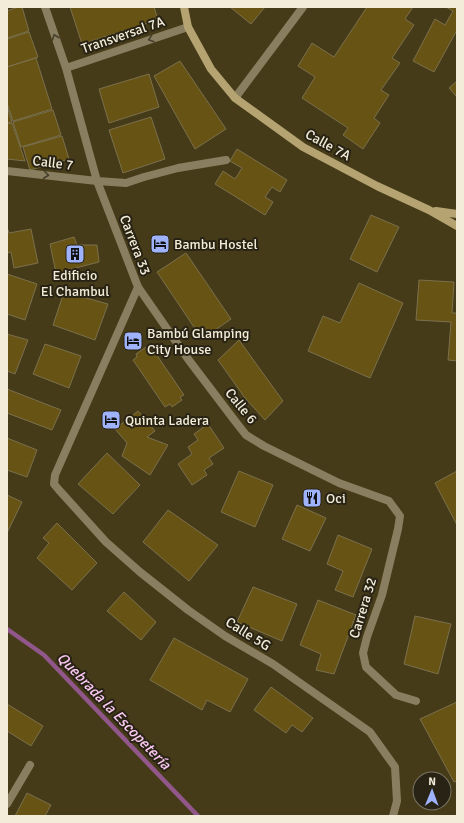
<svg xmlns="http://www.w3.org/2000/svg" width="464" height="823" font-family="Signika,sans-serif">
	<rect width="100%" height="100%" fill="#463b19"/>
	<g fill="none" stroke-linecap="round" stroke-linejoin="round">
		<path stroke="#91578a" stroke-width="4.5" d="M7,629L44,655L198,816"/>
	</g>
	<path fill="#675415" stroke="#7b704c" d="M18,7H22L29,31L7,38V11Z
		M70,7H154L158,20L82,44Z
		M230,7H265L251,24Z
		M367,7H413L405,19L414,25L392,58L400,63L381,90L389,95L374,118L380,123L363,149L343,135L348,128L302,98L315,77L298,66L312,43L334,57Z
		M446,7H457V30L434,72L413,61L435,19L445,25L453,11Z
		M29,32L38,57L7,67V39Z
		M36,58L52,109L13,121L7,103V67Z
		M180,61L226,129L195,149L154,76Z
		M149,74L159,107L109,123L99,89Z
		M457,81V97L449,88Z
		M7,106L12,122L7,123Z
		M53,110L61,135L21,147L13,122Z
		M151,117L165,159L123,173L109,130Z
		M12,123L25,161L7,159V124Z
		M62,136L69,159L30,170L23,147Z
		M237,149L287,180L280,192L272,187L265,197L273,202L265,215L215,184L223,171L235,179L242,168L230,161Z
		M371,215L399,227L377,272L350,259Z
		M7,227L9,233L31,229L38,263L14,268L11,252L7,253Z
		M74,237L77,245H97L99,262L56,273L50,244Z
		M186,253L231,319L202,339L157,272Z
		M7,274L37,284L25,320L7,314Z
		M419,280L454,282L452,313H457V361L448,360L451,322L416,320Z
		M359,283L403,303L370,378L308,351L323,316L340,323Z
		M64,292L108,304L95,340L53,325Z
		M7,334L28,340L15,374L7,371Z
		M239,340L283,401L265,420L245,398L218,360Z
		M45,344L81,356L69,388L33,374Z
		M146,347L148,350L152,348L184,395L180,397L182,400L172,407L170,404L165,407L133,360L137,357L136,354Z
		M7,389L61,410L52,430L7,413Z
		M138,411L155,431L147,437L168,445L150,475L122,456L127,443L115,429Z
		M208,424L224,448L209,458L213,464L204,470L207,475L192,485L178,464L192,454L188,447L198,440L194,434Z
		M7,438L37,450L27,477L7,470Z
		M107,453L140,485L113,514L78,484Z
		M239,471L273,485L255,527L221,512Z
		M457,471V525L435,483Z
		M7,495L22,502L7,533Z
		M297,505L326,518L310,551L282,539Z
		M168,510L218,545L189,581L143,542Z
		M57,523L97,563L72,590L37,558L49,543L43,538Z
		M338,535L372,549L353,597L335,590L343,571L327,564Z
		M253,587L297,604L282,641L237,622Z
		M124,592L156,622L141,640L107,611Z
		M318,600L356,615L334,674L316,670L321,654L300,645Z
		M415,616L451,624L438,674L404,664Z
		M174,638L248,679L230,712L207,700L202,710L150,680Z
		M271,687L313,718L302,732L292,725L286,733L254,710Z
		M457,702V781L454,782L420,719Z
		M7,704L43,726L31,746L7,731Z
		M27,793L51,805L45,816H15Z"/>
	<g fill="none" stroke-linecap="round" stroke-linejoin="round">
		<path stroke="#897f60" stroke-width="8" d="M235,98L303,7
			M97,181L126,183L144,177L178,168L226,160"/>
		<path stroke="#897f60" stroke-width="8" d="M45,7L66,68L97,181L138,287L188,359L235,421L246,435L264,446L339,483L389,501L400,516L398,529L382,595L367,637L363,653L366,667L396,695L416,701
			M66,68L188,27
			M7,171L97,181
			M138,287L55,475L54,484L59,490L106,542L140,572L188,610L225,636L273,664L370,732L395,767L397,801L393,816
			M7,804L30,765"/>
		<path stroke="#b5a472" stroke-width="8" d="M184,7L188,27L211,69L235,98L303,147L377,186L429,210L457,226
			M436,211L457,214"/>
	</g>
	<defs><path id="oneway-chevron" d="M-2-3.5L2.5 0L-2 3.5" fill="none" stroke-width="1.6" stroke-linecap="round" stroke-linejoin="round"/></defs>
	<g stroke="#453f2b">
		<use href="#oneway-chevron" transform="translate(55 37) rotate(-109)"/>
		<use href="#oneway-chevron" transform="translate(151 39) rotate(161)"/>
		<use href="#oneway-chevron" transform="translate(46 175) rotate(7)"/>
	</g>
	<defs>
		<g id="hotel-square" transform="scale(1)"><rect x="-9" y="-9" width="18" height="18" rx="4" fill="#9fb3fd" stroke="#282314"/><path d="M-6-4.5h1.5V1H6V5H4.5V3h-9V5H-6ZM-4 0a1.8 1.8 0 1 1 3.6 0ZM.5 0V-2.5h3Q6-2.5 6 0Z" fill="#111"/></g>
		<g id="building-square" transform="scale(1)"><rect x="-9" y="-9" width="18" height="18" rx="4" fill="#9fb3fd" stroke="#282314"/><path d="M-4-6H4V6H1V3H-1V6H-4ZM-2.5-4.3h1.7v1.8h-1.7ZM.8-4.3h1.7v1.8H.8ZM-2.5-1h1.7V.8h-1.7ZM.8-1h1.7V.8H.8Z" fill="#111"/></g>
		<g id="restaurant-square" transform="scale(1)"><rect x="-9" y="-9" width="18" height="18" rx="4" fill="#9fb3fd" stroke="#282314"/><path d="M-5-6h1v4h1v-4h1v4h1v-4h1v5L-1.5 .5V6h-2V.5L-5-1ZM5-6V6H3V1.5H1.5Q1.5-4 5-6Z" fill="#111"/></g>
	</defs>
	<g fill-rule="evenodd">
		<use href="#hotel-square" x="160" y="244"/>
		<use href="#building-square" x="75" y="254"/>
		<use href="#hotel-square" x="133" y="341"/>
		<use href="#hotel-square" x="111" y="420"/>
		<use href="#restaurant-square" x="312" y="498"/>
	</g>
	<g text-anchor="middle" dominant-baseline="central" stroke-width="4" stroke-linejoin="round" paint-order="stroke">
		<g font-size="14" fill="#f2ecd9" stroke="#282314">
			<text transform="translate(123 35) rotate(-19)">Transversal 7A</text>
			<text transform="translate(328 145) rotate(29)">Calle 7A</text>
			<text transform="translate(53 163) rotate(7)">Calle 7</text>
			<text transform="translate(135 245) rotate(69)">Carrera 33</text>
			<text transform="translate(241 406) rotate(51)">Calle 6</text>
			<text transform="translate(363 608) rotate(-73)">Carrera 32</text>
			<text transform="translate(248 634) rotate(32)">Calle 5G</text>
		</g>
		<g font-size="14" fill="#f2ecd9" stroke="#282314" text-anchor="start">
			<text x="174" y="244">Bambu Hostel</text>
			<text x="75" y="275" text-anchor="middle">Edificio<tspan x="75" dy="16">El Chambul</tspan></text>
			<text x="147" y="333">Bambú Glamping<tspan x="147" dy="16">City House</tspan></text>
			<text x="125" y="420">Quinta Ladera</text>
			<text x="326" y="498">Oci</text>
		</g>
		<g font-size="15" font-style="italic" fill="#fcc9f3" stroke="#282314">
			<text transform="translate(114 711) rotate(46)">Quebrada la Escopetería</text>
		</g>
	</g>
	<rect width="464" height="823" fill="none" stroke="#f2ecd9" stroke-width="16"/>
	<g transform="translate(432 791) rotate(1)"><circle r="19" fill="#282314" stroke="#797363"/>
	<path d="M0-3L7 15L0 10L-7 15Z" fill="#9fb3fd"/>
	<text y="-6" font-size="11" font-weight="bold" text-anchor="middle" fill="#f2ecd9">N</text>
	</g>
</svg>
